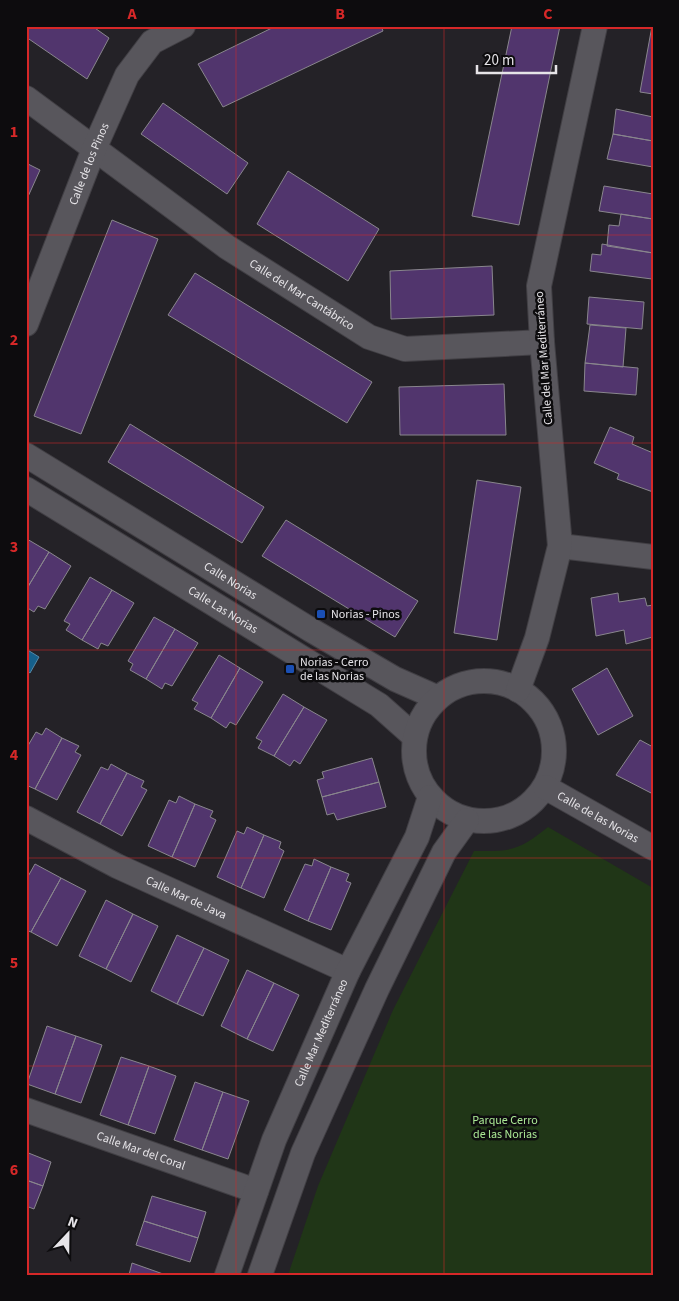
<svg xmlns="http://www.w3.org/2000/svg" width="679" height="1301" font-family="'Source Sans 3',sans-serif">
	<rect width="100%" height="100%" fill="#242227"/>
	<path fill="#203617" d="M548,827L653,888V1275H288L318,1186L393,1010L474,851C487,851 502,852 514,848C527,844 538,835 548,827Z"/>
	<path fill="#16608b" stroke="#5488a7" d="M26,649L39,657L30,673L26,670Z"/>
	<path fill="#51356d" stroke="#89868d" d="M26,26H92L109,38L87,79L26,37Z
		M276,26H381L383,31L223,107L198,64Z
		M512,26H560L519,225L472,216Z
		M652,26H653V94L640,92Z
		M163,103L248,163L227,194L141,134Z
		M616,109L653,117V141L613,134Z
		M613,134L653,141V167L607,159Z
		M26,163L40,170L26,201Z
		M288,171L379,229L348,281L257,224Z
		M604,186L653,194V219L599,211Z
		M621,214L653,219V253L607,246L609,225L619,226Z
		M112,220L158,239L81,434L34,416Z
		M602,244L653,253L652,279L590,271L592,254L601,255Z
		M492,266L494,315L391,319L390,271Z
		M195,273L372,382L347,423L168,315Z
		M589,297L644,302L642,329L587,324Z
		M590,325L626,328L623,367L585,363Z
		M585,363L638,368L636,395L584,391Z
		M504,384L506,435H400L399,387Z
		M130,424L264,507L242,543L108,462Z
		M610,427L634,437L632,444L653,453V492L617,479L619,474L594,463Z
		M477,480L521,487L497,640L454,633Z
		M286,520L418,601L395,637L262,556Z
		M27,539L49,552L26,590V541Z
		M49,552L71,566L45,609L38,606L34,612L26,607V590Z
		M90,577L112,590L82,640L66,630L70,624L64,621Z
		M112,590L134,603L108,646L101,643L98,649L82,640Z
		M618,593L619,602L645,598L647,606L653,605V637L626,644L624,630L596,636L591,598Z
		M154,617L175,629L146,679L130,670L133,664L128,661Z
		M175,629L198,643L172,686L165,683L162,689L146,679Z
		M219,655L240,668L211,718L194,709L198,703L192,700Z
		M240,668L263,682L236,725L230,722L226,728L211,718Z
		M607,668L633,716L598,735L572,689Z
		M283,694L304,707L274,756L258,748L262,741L256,738Z
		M304,707L327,720L300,764L294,760L290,766L274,756Z
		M46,728L62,738L35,789L26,785V749L36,732L42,735Z
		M62,738L79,746L75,752L81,755L57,800L35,789Z
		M640,740L653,747V794L616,775Z
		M372,758L379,782L322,797L317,780L324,778L322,772Z
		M111,764L127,773L100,824L77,812L101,767L108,770Z
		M127,773L144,781L141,787L147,790L122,836L100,824Z
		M379,782L386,807L337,820L334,813L327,815L322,797Z
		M179,796L195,804L172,857L148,846L169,800L176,803Z
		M195,804L213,811L210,817L216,820L195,867L172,857Z
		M247,827L264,835L241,888L217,877L237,831L244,834Z
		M264,835L281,842L279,848L284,851L264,898L241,888Z
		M314,859L331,867L308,921L284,910L305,864L312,866Z
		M35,864L61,878L31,932L26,930V880Z
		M331,867L349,874L346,881L351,883L331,930L308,921Z
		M61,878L86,891L57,946L31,932Z
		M106,900L133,914L106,969L79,956Z
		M133,914L158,926L131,982L106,969Z
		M177,935L204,948L177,1004L151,991Z
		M204,948L229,960L203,1016L177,1004Z
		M247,970L274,983L247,1039L221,1026Z
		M274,983L299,995L273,1051L247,1039Z
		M47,1026L76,1036L55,1094L27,1084Z
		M76,1036L102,1045L81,1103L55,1094Z
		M121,1057L149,1066L128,1125L100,1115Z
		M149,1066L176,1076L155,1134L128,1125Z
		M195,1082L223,1092L202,1150L174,1140Z
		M223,1092L249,1101L228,1159L202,1150Z
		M26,1152L51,1162L43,1186L26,1180Z
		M26,1180L43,1186L34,1209L26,1206Z
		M152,1196L206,1212L198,1238L144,1221Z
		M144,1221L198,1238L190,1262L136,1245Z
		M132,1263L166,1275H129Z"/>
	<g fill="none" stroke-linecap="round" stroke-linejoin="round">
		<g stroke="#413f44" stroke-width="26">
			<g id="minor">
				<path id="s1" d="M26,98L227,247L369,337L405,349L542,342"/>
				<path id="s2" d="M26,324L94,149L127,75L152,42L183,26"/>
				<path id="s3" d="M26,455L311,630L395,679L438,698"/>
				<path id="s4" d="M26,489L379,705L415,737"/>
				<path d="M560,546L653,557"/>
				<circle cx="484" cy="751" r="70"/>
				<path d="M518,690L537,638L560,546L542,342L539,286L595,26"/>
				<path id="s5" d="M545,787L653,848"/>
				<path id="s6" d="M26,818L117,866L348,971"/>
				<path id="s7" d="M26,1110L256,1191"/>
				<path id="s8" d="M227,1275L274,1140L348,971L417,837L430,797"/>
				<path d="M260,1275L303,1153L377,989L444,852L467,820"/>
			</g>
		</g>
		<use href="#minor" stroke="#58565c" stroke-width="24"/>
	</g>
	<path fill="none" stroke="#d62828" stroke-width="1" stroke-opacity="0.55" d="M236,26V1275M444,26V1275M26,235H653M26,443H653M26,650H653M26,858H653M26,1066H653"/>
	<g fill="#1a4fb4" stroke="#0d0c0e" stroke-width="2">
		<rect x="316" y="609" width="10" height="10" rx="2.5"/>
		<rect x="285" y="664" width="10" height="10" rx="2.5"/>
	</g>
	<g text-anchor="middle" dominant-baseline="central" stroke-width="5" stroke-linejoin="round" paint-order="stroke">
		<g font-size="12" fill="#e6e4e8" stroke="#0d0c0e">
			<text stroke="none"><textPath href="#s2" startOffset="172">Calle de los Pinos</textPath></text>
			<text stroke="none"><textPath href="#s1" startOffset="339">Calle del Mar Cantábrico</textPath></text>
			<text transform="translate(544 358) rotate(-94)">Calle del Mar Mediterráneo</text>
			<text stroke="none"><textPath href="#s3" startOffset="240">Calle Norias</textPath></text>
			<text stroke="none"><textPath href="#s4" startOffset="231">Calle Las Norias</textPath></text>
			<text stroke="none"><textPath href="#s5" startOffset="61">Calle de las Norias</textPath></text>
			<text stroke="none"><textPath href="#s6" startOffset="179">Calle Mar de Java</textPath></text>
			<text stroke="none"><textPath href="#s8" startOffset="260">Calle Mar Mediterráneo</textPath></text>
			<text stroke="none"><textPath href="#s7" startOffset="122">Calle Mar del Coral</textPath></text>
		</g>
		<g font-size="12" fill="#e6e4e8" stroke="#0d0c0e" text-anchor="start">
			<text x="331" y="614">Norias - Pinos</text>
			<text x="300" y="662">Norias - Cerro<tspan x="300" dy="14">de las Norias</tspan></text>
		</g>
		<g font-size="12" fill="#abe895" stroke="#0d0c0e">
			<text x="505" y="1120">Parque Cerro<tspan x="505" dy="14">de las Norias</tspan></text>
		</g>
	</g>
	<rect width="679" height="1301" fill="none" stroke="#0d0c0e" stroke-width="55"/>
	<g transform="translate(68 1234) rotate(22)" stroke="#0d0c0e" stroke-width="4" paint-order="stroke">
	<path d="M0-4L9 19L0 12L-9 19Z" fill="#e6e4e8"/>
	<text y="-8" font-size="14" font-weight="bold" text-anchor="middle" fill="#e6e4e8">N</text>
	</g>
	<path d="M477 65v8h79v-8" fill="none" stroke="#e6e4e8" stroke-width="2.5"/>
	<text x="484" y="65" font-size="15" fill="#e6e4e8" stroke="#0d0c0e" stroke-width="4" paint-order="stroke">20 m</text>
	<rect x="28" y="28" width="624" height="1246" fill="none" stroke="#d62828" stroke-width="2"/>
	<g font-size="16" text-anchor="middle" font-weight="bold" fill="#d62828">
		<text x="132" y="19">A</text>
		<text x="340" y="19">B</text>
		<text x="548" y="19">C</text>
		<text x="14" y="137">1</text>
		<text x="14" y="345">2</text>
		<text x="14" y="552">3</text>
		<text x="14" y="760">4</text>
		<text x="14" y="968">5</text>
		<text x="14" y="1175">6</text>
	</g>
</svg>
